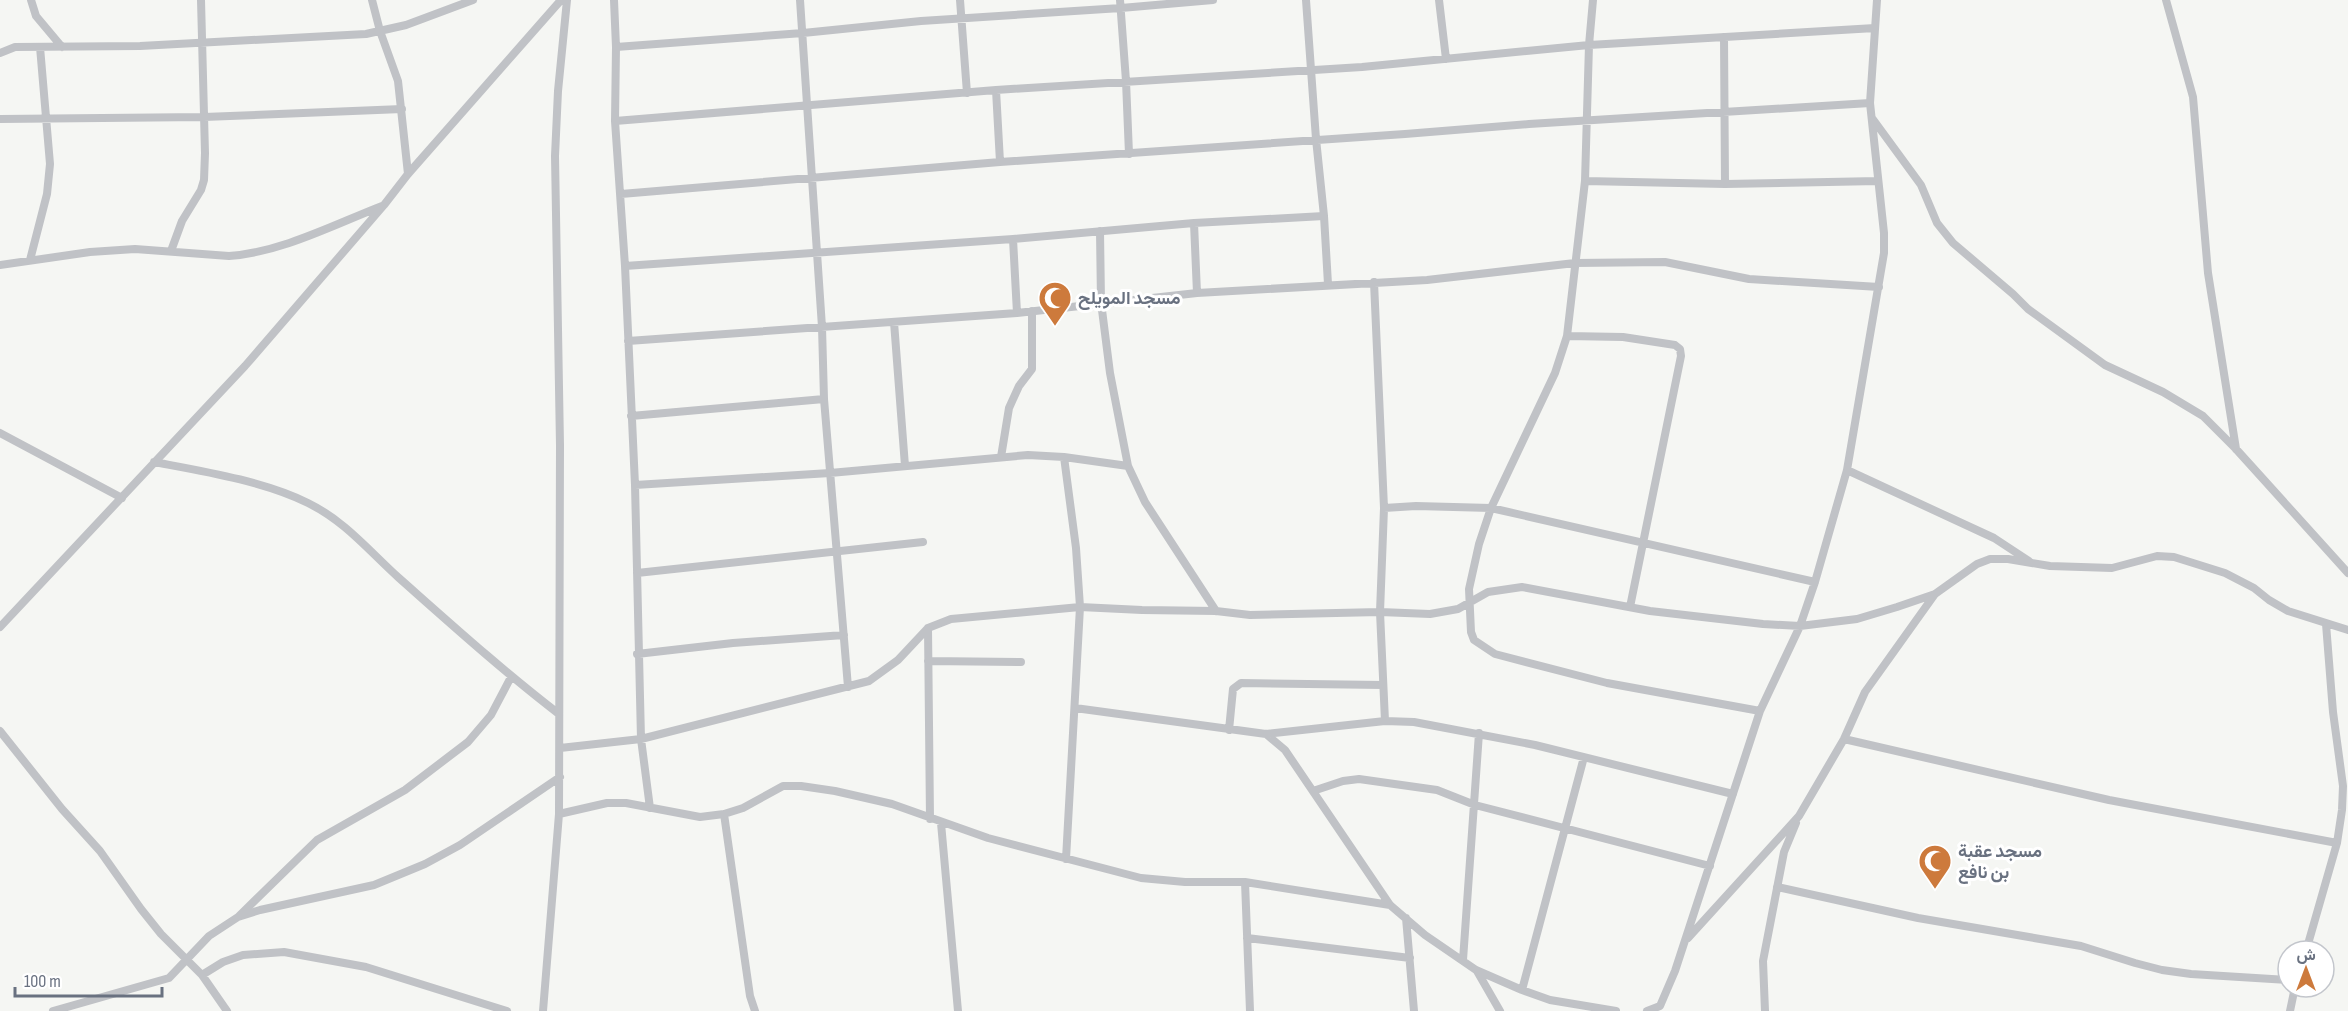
<svg xmlns="http://www.w3.org/2000/svg" width="2348" height="1011" font-family="'Sofia Sans Condensed',Vazirmatn,sans-serif">
	<rect width="100%" height="100%" fill="#f5f6f3"/>
	<g fill="none" stroke-linecap="round" stroke-linejoin="round">
		<path stroke="#c0c2c6" stroke-width="8" d="M31,0L36,16L62,47
			M372,0L380,31L398,81L408,174
			M614,0L616,47L615,121L625,266L635,485L641,739L650,808
			M800,0L822,327L824,399L848,687
			M960,0L967,93
			M1120,0L1126,81L1129,154
			M1306,0L1316,139L1324,216L1328,284
			M1439,0L1446,59
			M1593,0L1589,45L1585,181L1567,336L1555,373L1491,508L1479,544L1469,589L1471,632L1474,640L1495,654L1607,683L1760,711
			M2166,0L2193,97L2208,273L2236,449
			M1724,37L1725,184
			M616,47L803,33L921,21L1121,8L1213,0
			M0,53L15,47L140,46L366,34L406,25L473,0
			M996,90L1000,162
			M1872,118L1921,185L1937,223L1953,243L2013,294L2028,309L2105,365L2163,392L2203,416L2236,449L2348,573
			M0,119L204,117L402,109
			M615,121L996,90L1362,67L1589,45L1875,28
			M1585,181L1725,184L1878,181
			M621,194L1000,162L1405,134L1529,124L1870,103
			M1194,223L1197,293
			M1100,231L1101,302L1110,373L1128,466L1145,502L1216,611
			M1013,239L1017,313
			M171,251L182,221L201,190L204,180L205,153L201,0
			M30,260L47,194L50,164L40,47
			M0,265L90,252L135,249L229,256C282,252 333,225 382,206
			M625,266L1013,239L1194,223L1324,216
			M1374,282L1384,508L1380,612L1385,721
			M894,322L905,466
			M1567,336L1623,337L1675,345L1680,349L1681,356L1630,607
			M628,341L1017,313L1197,293L1427,280L1575,263L1665,262L1749,279L1879,287
			M631,416L824,399
			M0,433L122,498
			M1001,457L1009,408L1019,386L1032,369V311
			M1064,457L1076,548L1080,607L1066,859
			M154,462C202,471 264,481 308,503C345,521 369,551 399,578C451,624 503,671 559,714
			M1847,470L1994,538L2029,561
			M635,485L830,473L1028,455L1064,457L1128,466
			M1384,508L1416,506L1491,508L1815,582
			M637,573L923,542
			M0,627L245,366L384,205L408,174L561,0
			M928,628L930,819
			M637,654L733,643L844,635
			M928,661L1021,662
			M1075,708L1266,734L1385,721L1414,722L1535,745L1733,794
			M1229,730L1233,689L1241,683L1383,685
			M0,731L62,809L100,851L141,909L161,934L202,975L227,1011
			M1266,734L1285,750L1390,905L1425,935L1476,970L1522,990L1550,1000L1616,1011
			M1844,739L2109,800L2337,843
			M560,748L641,739L869,681L898,660L928,628L951,619L1080,607L1142,610L1216,611L1250,615L1380,612L1430,614L1458,609L1488,592L1522,587L1650,611L1763,624L1800,626L1857,619L1897,607L1935,594L1977,564L1990,559H2008L2050,566L2112,568L2157,556L2174,557L2225,573L2254,588L2269,600L2288,611L2348,630
			M1313,791L1343,781L1359,779L1437,790L1475,805L1710,866
			M559,814L607,803H626L700,817L724,814L743,808L783,786H801L835,791L892,804L988,838L1141,878L1185,882H1245L1390,905
			M724,814L750,996L755,1011
			M941,823L958,1011
			M1245,882L1250,1011
			M1777,887L1918,918L2081,946L2135,963L2162,970L2191,974L2288,980
			M239,916L317,840L405,790L468,742L491,715L511,677
			M1406,918L1414,1011
			M1247,938L1410,958
			M1688,938L1799,816L1844,739L1865,692L1935,594
			M2306,951L2337,843L2342,810L2343,786L2333,712L2326,624
			M1463,960L1479,733
			M1477,971L1500,1011
			M202,975L223,962L243,955L284,952L366,967L507,1011
			M1522,990L1584,757
			M53,1011L169,978L209,936L238,917L260,910L374,885L425,864L460,845L560,777
			M543,1011L559,814L560,445L555,156L558,91L567,0
			M1647,1011L1660,1006L1675,971L1760,711L1800,626L1815,582L1847,470L1884,253V233L1870,103L1877,0
			M1765,1011L1763,961L1784,852L1796,823
			M2290,1011L2295,987"/>
	</g>
	<defs>
		<g id="mosque-pin" transform="scale(1.725)"><path d="M0 17L-7.5 6A9.5 9.5 0 1 1 7.5 6Z" fill="#cd7a3c" stroke="#fff"/><path d="M3.5-4.9A6 6 0 1 0 3.5 4.9A5 5 0 1 1 3.5-4.9Z" fill="#fff"/></g>
	</defs>
	<g fill-rule="evenodd">
		<use href="#mosque-pin" x="1055" y="298"/>
		<use href="#mosque-pin" x="1935" y="861"/>
	</g>
	<g text-anchor="middle" dominant-baseline="central" stroke-width="6" stroke-linejoin="round" paint-order="stroke">
		<g font-size="18" font-weight="bold" fill="#697180" stroke="#fff" text-anchor="start">
			<text x="1078" y="298">مسجد المويلح</text>
			<text x="1958" y="851">مسجد عقبة<tspan x="1958" dy="21">بن نافع</tspan></text>
		</g>
	</g>
	<g transform="translate(2306 969)"><circle r="28" fill="#ffffff" stroke="#c3c6cc" stroke-width="1.5"/>
	<path d="M0-4.5L10 22L0 15L-10 22Z" fill="#cd7a3c"/>
	<text y="-9" font-size="16" font-weight="bold" text-anchor="middle" fill="#697180">ش</text>
	</g>
	<path d="M15 987v9h147v-9" fill="none" stroke="#697180" stroke-width="3"/>
	<text x="24" y="987" font-size="18" fill="#697180" stroke="#ffffff" stroke-width="4.5" paint-order="stroke">100 m</text>
</svg>
